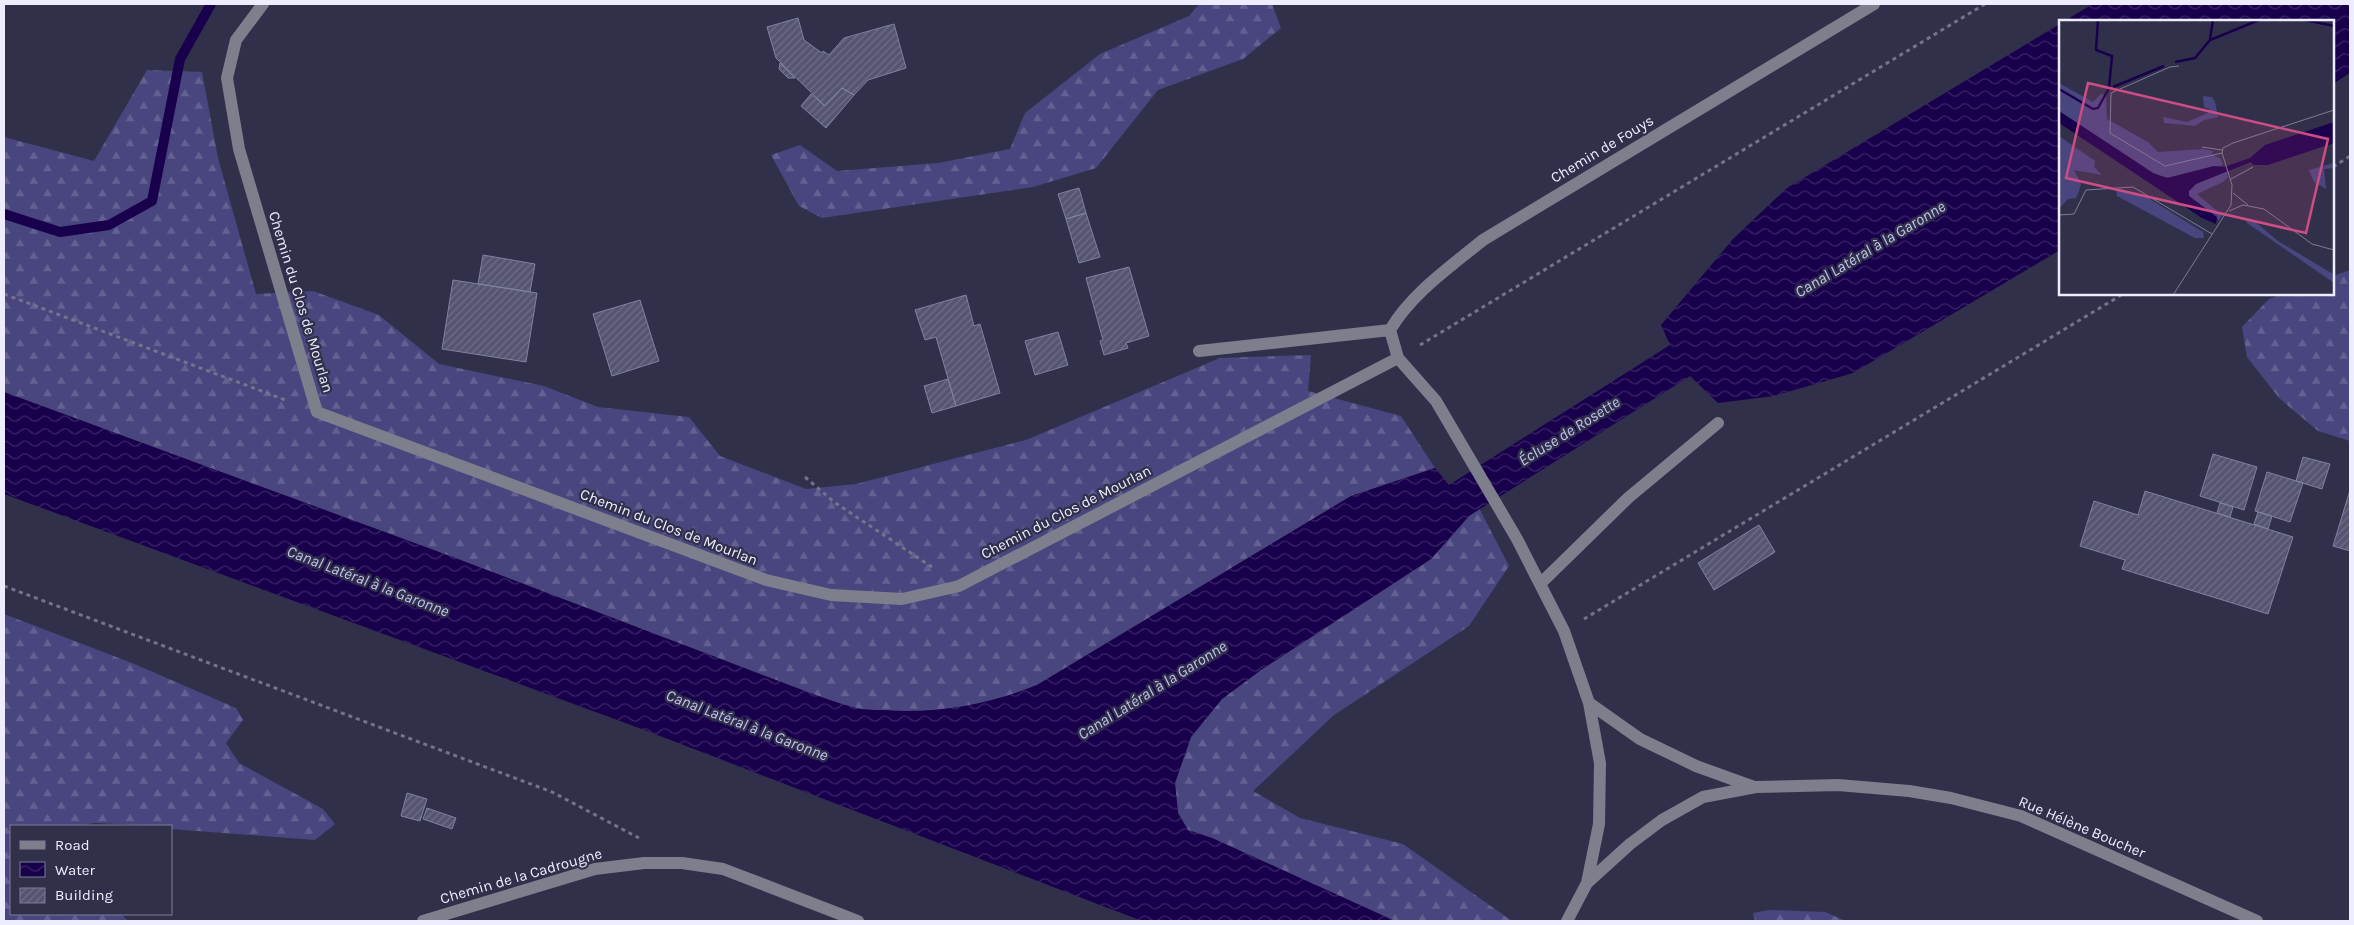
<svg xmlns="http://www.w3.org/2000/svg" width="2354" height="925" font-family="Karla,sans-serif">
	<defs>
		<pattern id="forest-firs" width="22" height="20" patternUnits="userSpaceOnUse" patternTransform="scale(1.25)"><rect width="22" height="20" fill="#49457e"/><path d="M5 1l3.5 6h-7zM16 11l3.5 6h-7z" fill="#646091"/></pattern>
		<pattern id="water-waves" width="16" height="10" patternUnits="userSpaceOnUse" patternTransform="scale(1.25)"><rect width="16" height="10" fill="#18004c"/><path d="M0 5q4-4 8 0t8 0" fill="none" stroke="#3a2667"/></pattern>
		<pattern id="building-hatch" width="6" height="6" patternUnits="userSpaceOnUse" patternTransform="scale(1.25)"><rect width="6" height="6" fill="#555572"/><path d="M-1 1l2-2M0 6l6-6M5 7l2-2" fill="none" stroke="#6e6e87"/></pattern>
	</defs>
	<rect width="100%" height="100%" fill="#31304b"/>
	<path fill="url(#forest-firs)" d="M1199,4H1272L1281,28L1243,59L1158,90L1096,168L1033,187L822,218L799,206L771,155L800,145L837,171L938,163L1010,149L1025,113L1100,54L1189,16Z
		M147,70L202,72L218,158L256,294L313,291L379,315L439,364L544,386L598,407L689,417L720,456L806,489L856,484L1026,440L1220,358L1311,355L1308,391L1401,416L1435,468L1351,496L1037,685C988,705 936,714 883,710C874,710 865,710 856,708C839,704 822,697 805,691L450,556L4,392V137L94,161Z
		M2350,270V441L2318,431L2279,398L2247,357L2242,327L2269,299L2283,294H2333V276Z
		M1478,506L1509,566L1469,626L1334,715L1253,791L1300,818L1403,844L1512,921H1395L1212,838L1188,830L1178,813L1175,783L1191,737L1222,699L1261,670L1431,559Z
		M4,614L132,663L236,708L243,720L226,743L239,763L323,809L335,824L315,840L171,829V826L93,823L82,826H11V914H121L128,921H4Z
		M1769,910L1825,912L1846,921H1755L1753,913Z"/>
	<path fill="url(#water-waves)" d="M2093,4H2350V73L2333,84V21H2064Z
		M2060,24V250L1853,373L1774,396L1718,403L1690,376L1469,516L1431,559L1261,670L1222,699L1191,737L1175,783L1178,813L1188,830L1212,838L1395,921H1142L647,731L4,494V392L450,556L805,691C822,697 839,704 856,708C865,710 874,710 883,710C936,714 988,705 1037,685L1351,496L1435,468L1449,485L1670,345L1661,325L1733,239L1787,188Z"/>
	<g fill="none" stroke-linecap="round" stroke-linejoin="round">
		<path stroke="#18004c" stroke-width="10" d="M4,214L60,232L109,225L152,201L180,59L211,4"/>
	</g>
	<path fill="url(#building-hatch)" stroke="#8181a0" d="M798,18L804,40L822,53L823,51L829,55L844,38L894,24L906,68L868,80L854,95L842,88L825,106L776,58L767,27Z
		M780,63L795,78H788L779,69Z
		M842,88L854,95L826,128L801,106L811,94L825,106Z
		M1079,188L1086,213L1066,219L1058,194Z
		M1086,213L1100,257L1079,263L1066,219Z
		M483,255L535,264L530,292L478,284Z
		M1129,267L1149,336L1126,343L1128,348L1104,355L1100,341L1103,340L1086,278Z
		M453,280L537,293L526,362L442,349Z
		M966,295L974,326L980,324L1000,393L956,406L936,337L925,340L915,310Z
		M640,300L659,361L612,376L593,314Z
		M1058,332L1068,365L1035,375L1025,341Z
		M948,379L956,406L932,413L924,386Z
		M2213,454L2257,467L2244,510L2200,496Z
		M2303,457L2330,464L2322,489L2296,481Z
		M2267,472L2303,483L2290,522L2255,511Z
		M2350,490V551L2333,546Z
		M2145,491L2293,537L2268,614L2122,569L2125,560L2080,546L2094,501L2138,515Z
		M2220,503L2233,507L2230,517L2217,513Z
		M2258,512L2272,516L2268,529L2254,524Z
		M1759,525L1775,552L1714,590L1698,563Z
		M407,793L427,799L420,821L401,816Z
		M427,808L456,818L452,829L423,819Z"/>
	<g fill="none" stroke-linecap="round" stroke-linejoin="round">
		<path stroke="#74738b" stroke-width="3" stroke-dasharray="4 4" stroke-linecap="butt" d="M2333,167L2350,156
			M4,294L288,401
			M1420,345L1985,4
			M805,477L834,502L932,567
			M4,586L552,792L639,838
			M1584,619L2123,294"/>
		<path stroke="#7e7f8d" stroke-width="12" d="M263,4L236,40L227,78L239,149L317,412L766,580L831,595L902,599L959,586L1398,358
			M1199,351L1390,330
			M1540,584L1628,498L1718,423
			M1589,703L1640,739L1696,766L1754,787
			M1587,883L1630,844L1662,820L1703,797L1756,787L1838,785L1909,791L1951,798L2021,816L2257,921
			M423,921L595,869L644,863H682L723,869L858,921
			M1567,921L1587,883L1599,824L1600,763L1589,703L1564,631L1517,539L1436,401L1398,358L1390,330C1412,293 1450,267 1483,240L1874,4"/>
	</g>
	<g text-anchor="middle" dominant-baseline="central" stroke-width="4.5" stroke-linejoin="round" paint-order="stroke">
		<g font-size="15" fill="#ededff" stroke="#31304b">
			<text transform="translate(1602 149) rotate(-31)">Chemin de Fouys</text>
			<text transform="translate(301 302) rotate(73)">Chemin du Clos de Mourlan</text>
			<text transform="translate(1066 512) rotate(-27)">Chemin du Clos de Mourlan</text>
			<text transform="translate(669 527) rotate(21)">Chemin du Clos de Mourlan</text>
			<text transform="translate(2082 827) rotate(23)">Rue Hélène Boucher</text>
			<text transform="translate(521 876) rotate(-16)">Chemin de la Cadrougne</text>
		</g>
		<g font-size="16" font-style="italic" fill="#c2c2ee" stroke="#31304b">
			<text transform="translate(1870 249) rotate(-31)">Canal Latéral à la Garonne</text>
			<text transform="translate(1569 431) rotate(-32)">Écluse de Rosette</text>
			<text transform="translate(368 581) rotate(21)">Canal Latéral à la Garonne</text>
			<text transform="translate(1152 690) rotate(-32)">Canal Latéral à la Garonne</text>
			<text transform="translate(747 725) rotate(21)">Canal Latéral à la Garonne</text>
		</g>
	</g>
	<g transform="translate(2059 20)">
		<rect width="275" height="275" fill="#31304b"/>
		<path d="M0,63L34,82L42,74L47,75L48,99L89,122L99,132L145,129L154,131L153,134L162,139L164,145L116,158L99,156L0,91ZM144,76L153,77L156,82L159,97L145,100L136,106L105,103L104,97L128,102L149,93L150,89L145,87ZM0,116L36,141L35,147L43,155L15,150L22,164L20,171L17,178L9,179L0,189ZM275,143V148L265,149L267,169L255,162L250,150ZM167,150L169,157L164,162L138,174L163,195L160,200L130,176V171L137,164ZM57,170L89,178L144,212L145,218H136L58,176ZM186,198L193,199L219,221L274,254L275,263L188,203Z" fill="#49457e"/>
		<path d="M0,91L94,153L108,158L155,146L165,147L191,138L206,125L275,102V123L209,145H194L192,142L137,164L130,171V176L158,197L157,204L143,198L0,103Z" fill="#18004c"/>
		<path fill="none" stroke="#18004c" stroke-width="2.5" d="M246,0L275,6M151,19L154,0M116,42L136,38L151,20L200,0M54,67L105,46M0,69L34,89L39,88L50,68L53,36L37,30L39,0"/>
		<path fill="none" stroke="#7c7c93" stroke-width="1" d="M120,46L111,47L52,73L51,113L106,146L163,133M143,127L163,130M163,133L164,128L174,123L275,90M172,159L194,147M174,173L189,185M170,191L184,185L205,189L253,224L275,230M0,195L15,194L27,170L74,167L153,214M114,275L172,185L173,165L163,133"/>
		<path fill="#cd4d84" fill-opacity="0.15" stroke="#cd4d84" stroke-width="2.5" d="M29,63L269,119L247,213L7,158Z"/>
		<rect width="275" height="275" fill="none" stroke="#ededff" stroke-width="2.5"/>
	</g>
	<rect width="2354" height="925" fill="none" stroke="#ededff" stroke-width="10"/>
	<rect x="10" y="825" width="162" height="90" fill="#31304b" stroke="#7c7c93"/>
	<rect x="20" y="841" width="25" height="8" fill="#7e7f8d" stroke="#7c7c93"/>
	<text x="55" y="850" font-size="15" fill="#ededff">Road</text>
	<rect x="20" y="862" width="25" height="15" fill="url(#water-waves)" stroke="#7c7c93"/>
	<text x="55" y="875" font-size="15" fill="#ededff">Water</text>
	<rect x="20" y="888" width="25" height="15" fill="url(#building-hatch)" stroke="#7c7c93"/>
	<text x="55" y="900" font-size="15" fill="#ededff">Building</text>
</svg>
